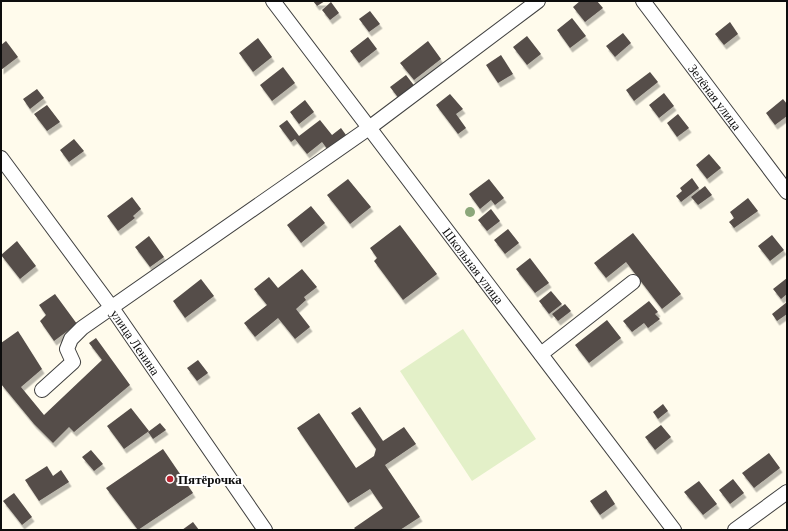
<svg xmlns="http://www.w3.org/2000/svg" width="788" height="531" font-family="Georgia,serif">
	<defs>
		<filter id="shadow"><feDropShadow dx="2.5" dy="4.5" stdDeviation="0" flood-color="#0004"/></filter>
	</defs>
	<rect width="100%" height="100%" fill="#fffbec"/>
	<path fill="#e3f0c8" d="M463,329L536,439L472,481L400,371Z"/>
	<path fill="#554d49" filter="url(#shadow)" d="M313,1H325L317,6Z
		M580,1H597L603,8L585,22L573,7Z
		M331,2L339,13L330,20L322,10Z
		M370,11L380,24L369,32L359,19Z
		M572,18L586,36L570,48L557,30Z
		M730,22L738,34L724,45L715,34Z
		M623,33L631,43L615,57L606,46Z
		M527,36L541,54L527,65L513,47Z
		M368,37L377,49L359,63L350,51Z
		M258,38L272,57L253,72L239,53Z
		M6,41L18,57L1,70V45Z
		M428,41L441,59L414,80L400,63Z
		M501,55L513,74L498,83L486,65Z
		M283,67L295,83L272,101L260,85Z
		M650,72L658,82L634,101L626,90Z
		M406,75L416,88L400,100L390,87Z
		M37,89L44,98L30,109L23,99Z
		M664,93L674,106L659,118L649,105Z
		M450,94L463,109L456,114L466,128L458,134L436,105Z
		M783,99L787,104V116L775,125L766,113Z
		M305,100L314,112L299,124L290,112Z
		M47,105L60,122L47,131L34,114Z
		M678,114L689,128L677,137L667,123Z
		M287,120L299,136L320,120L332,135L341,128L346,135L328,150L322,142L307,154L295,139L291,142L279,126Z
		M74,139L84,151L69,162L60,150Z
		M709,154L721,168L707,179L696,165Z
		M692,178L699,188L681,202L676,196L682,191L680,188Z
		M348,179L371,207L350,224L327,195Z
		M489,179L504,198L495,205L491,200L480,209L469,194Z
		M705,186L712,195L698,205L691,197Z
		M132,197L141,209L133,216L135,218L118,231L107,216Z
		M748,198L758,211L734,228L729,222L734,218L730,212Z
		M311,206L325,223L301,243L287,225Z
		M491,209L500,221L487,231L478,220Z
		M400,225L437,274L403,300L374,261L377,258L370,248Z
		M508,229L519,243L505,254L494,240Z
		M633,233L681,294L662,309L626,262L606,278L594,263Z
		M772,235L784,250L770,261L758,246Z
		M149,236L164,257L150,267L135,247Z
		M17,241L36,266L20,279L1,255Z
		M530,258L549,283L535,293L516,269Z
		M302,269L317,287L304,297L306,300L296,309L310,327L295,339L278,318L255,337L244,323L267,305L254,289L269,277L278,288Z
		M787,278V294L781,299L773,289Z
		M201,279L214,296L185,318L173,301Z
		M551,291L562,304L549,314L539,301Z
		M55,294L77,324L54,341L40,321L46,315L39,305Z
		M649,301L658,312L655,314L660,319L648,328L644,323L632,332L623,321Z
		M787,302V314L777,321L772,314Z
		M565,304L571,311L558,321L552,314Z
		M607,320L621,338L589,363L575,345Z
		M18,331L42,369L21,387L44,415L102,360L89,343L96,338L130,385L74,432L69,427L53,443L34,424L1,384V343Z
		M198,360L208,373L197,381L187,368Z
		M663,404L668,411L658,419L653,412Z
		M360,407L383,441L404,427L416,444L385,465L420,517L400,530H356L354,528L383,508L370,489L348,503L297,428L319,413L356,468L374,456L376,449L351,413Z
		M131,408L149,431L124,449L107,426Z
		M160,423L166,430L153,439L148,432Z
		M661,425L671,437L655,450L645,437Z
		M163,449L193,493L138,530L106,488Z
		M91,450L103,464L94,471L82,457Z
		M769,453L780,468L754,488L742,473Z
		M47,466L53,476L61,470L69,482L39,501L25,480Z
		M733,479L744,493L730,504L719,490Z
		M699,481L717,504L703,515L684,492Z
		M606,490L615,504L600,515L590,501Z
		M14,493L32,517L22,525L3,501Z
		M193,522L199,530H182Z"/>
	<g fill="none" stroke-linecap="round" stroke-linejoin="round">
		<g stroke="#404040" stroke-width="16">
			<g id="minor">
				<path id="s1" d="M273,1L674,530"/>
				<path id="s2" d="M643,1L787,192"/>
				<path id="s3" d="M1,158L112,308L265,530"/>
				<path d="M541,354L633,282"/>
				<path d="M42,390L73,362L67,349L71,339L82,328L369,128L538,1"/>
				<path d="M735,530L787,492"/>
			</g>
		</g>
		<use href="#minor" stroke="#fff" stroke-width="14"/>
	</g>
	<circle fill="#8ca77b" cx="470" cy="212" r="5"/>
	<circle fill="#bb2632" stroke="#fff" stroke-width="1.5" cx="170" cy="479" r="4"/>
	<g text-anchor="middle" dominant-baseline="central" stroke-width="4" stroke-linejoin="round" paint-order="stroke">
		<g font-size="13" fill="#0d0d0d" stroke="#fff">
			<text stroke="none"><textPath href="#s2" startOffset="120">Зелёная улица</textPath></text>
			<text stroke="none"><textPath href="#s1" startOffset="332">Школьная улица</textPath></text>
			<text stroke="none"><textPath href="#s3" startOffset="228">улица Ленина</textPath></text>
		</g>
		<g font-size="13" font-weight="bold" fill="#0d0d0d" stroke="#fff" text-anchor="start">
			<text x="178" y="479">Пятёрочка</text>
		</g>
	</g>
	<rect width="788" height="531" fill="none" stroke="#0d0d0d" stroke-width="4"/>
</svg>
